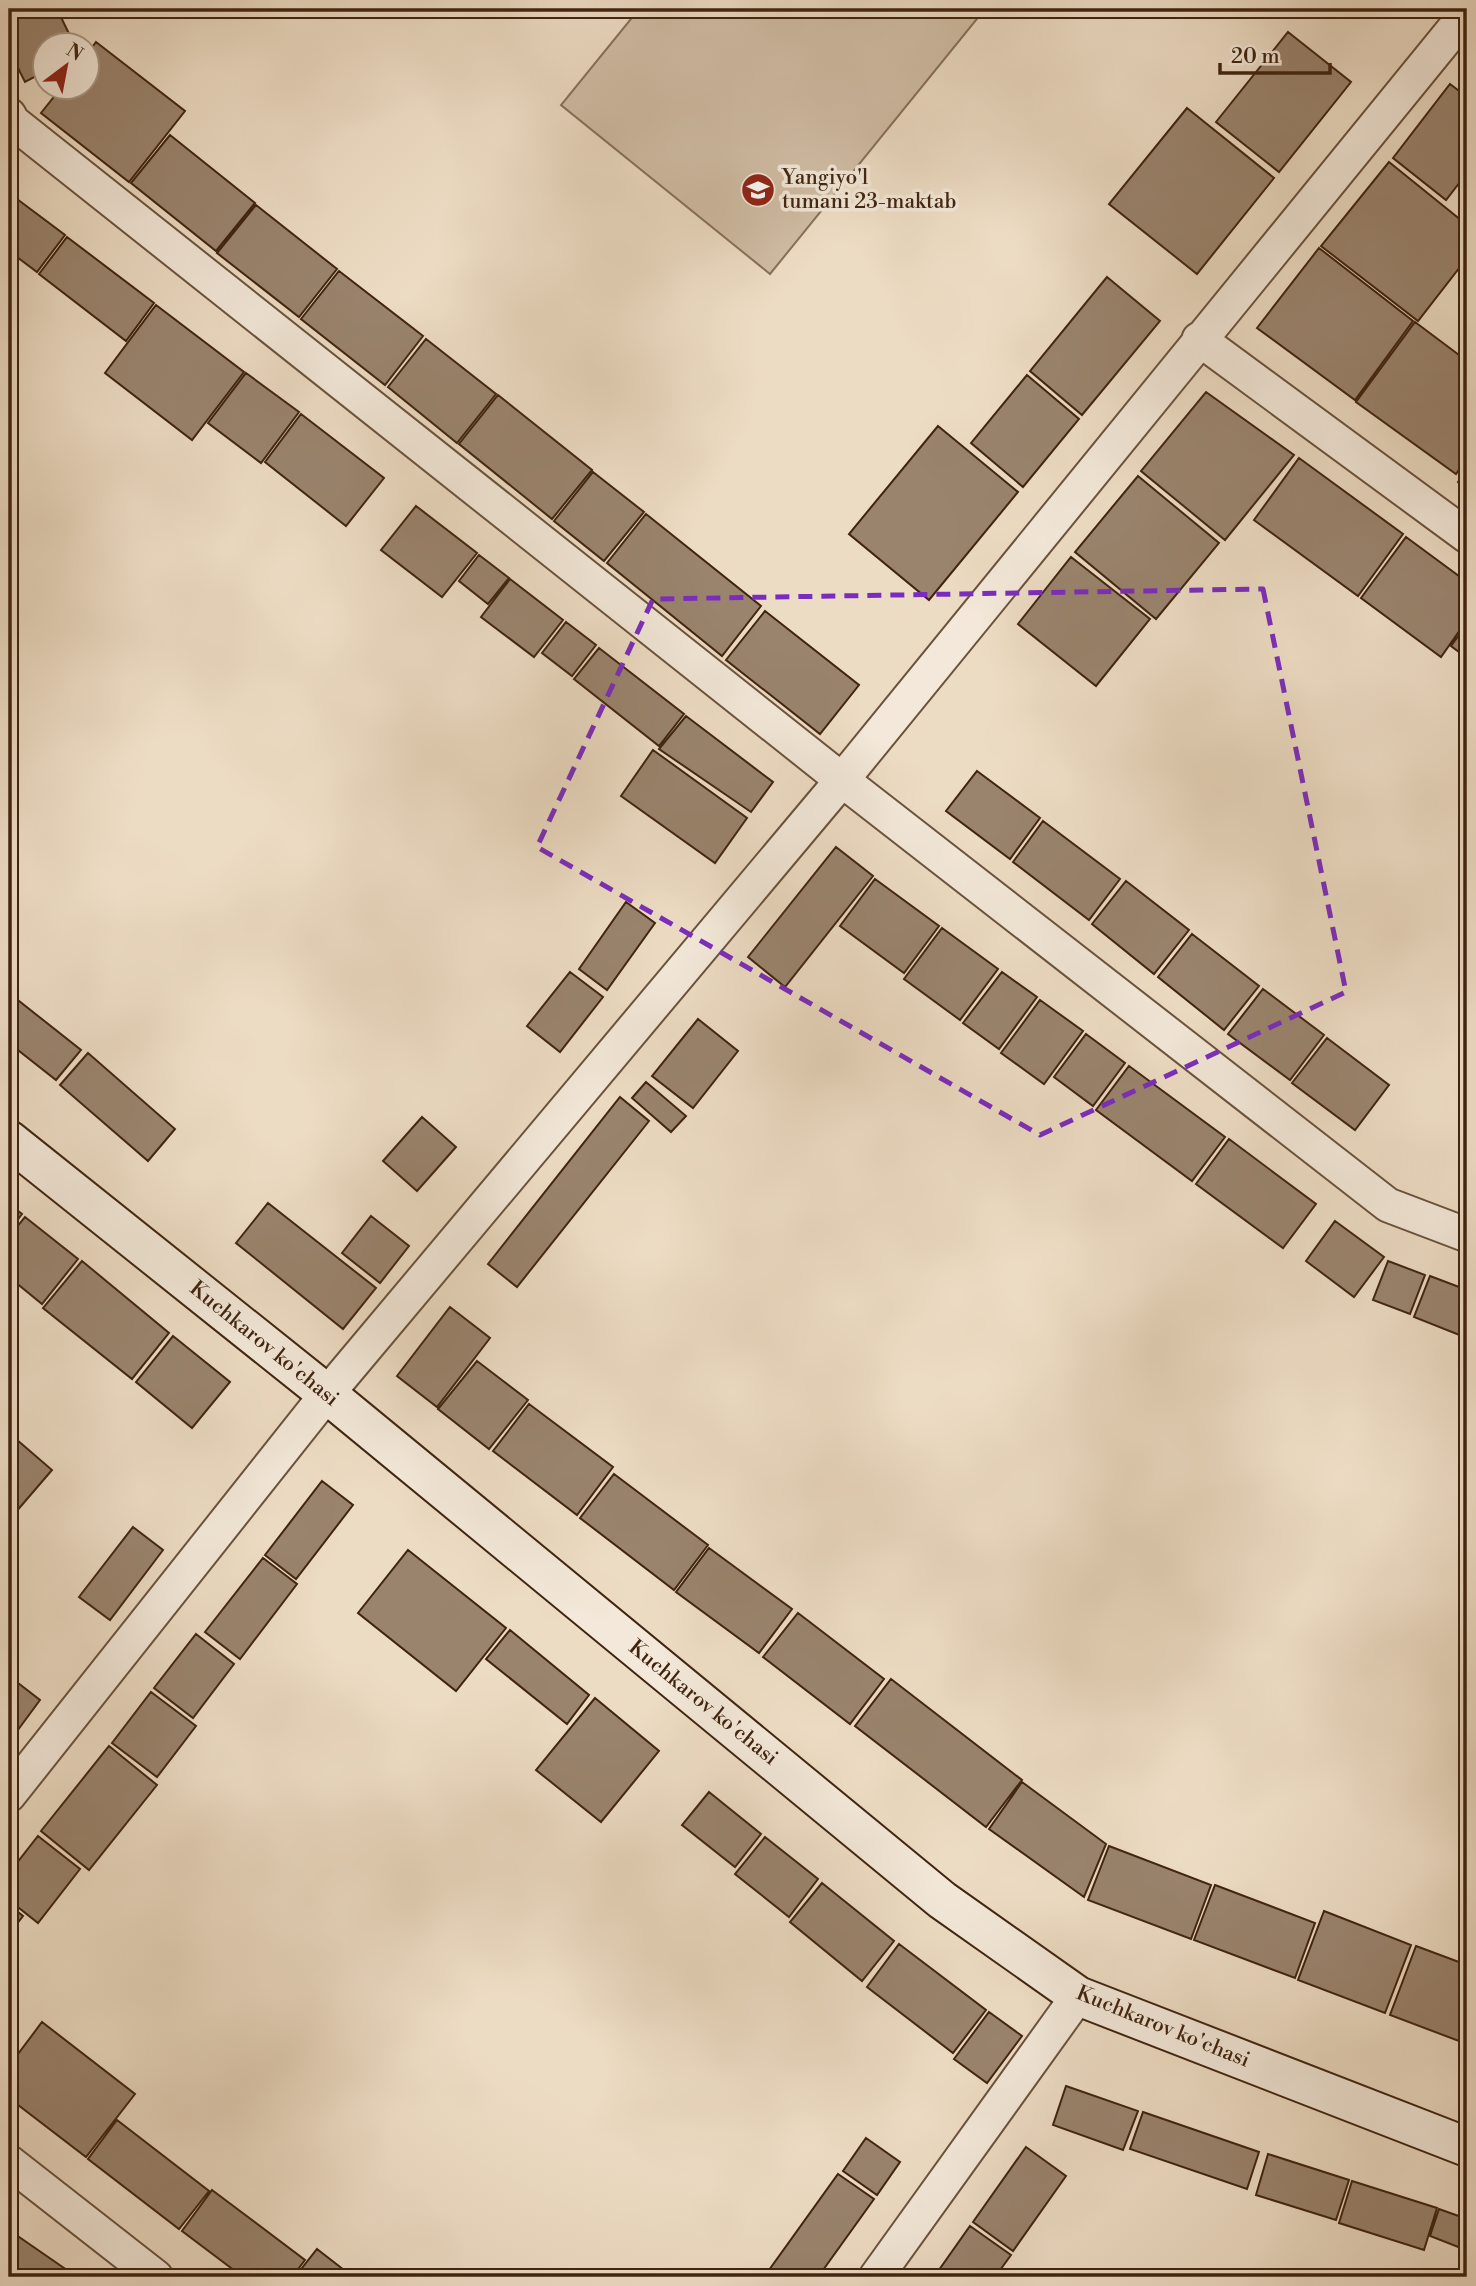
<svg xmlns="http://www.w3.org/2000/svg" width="1476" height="2286" font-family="'Libre Bodoni',serif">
	<rect width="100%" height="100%" fill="#eddcc4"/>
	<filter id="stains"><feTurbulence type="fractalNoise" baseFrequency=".00286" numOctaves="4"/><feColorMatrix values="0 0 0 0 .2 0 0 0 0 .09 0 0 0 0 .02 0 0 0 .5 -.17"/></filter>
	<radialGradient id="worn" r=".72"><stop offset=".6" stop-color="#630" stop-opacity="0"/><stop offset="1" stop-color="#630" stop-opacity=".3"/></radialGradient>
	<path fill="#d0bda5" stroke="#88705a" stroke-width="2" d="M639,9H985L770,274L561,105Z"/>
	<path fill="#9a846e" stroke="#402410" stroke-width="2" d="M9,9H57L75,46H46V71L25,82L9,50Z
		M1288,32L1351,82L1279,172L1216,122Z
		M96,42L185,111L129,182L41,113L61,88H88V53Z
		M1450,84L1467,97V173L1446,200L1393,158Z
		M1187,108L1274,178L1197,274L1109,204Z
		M170,135L255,203L216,251L131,183Z
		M1389,162L1467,225V258L1418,321L1321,246Z
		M9,193L65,235L37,272L9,251Z
		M256,205L337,269L299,317L217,253Z
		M67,237L154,303L126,341L39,274Z
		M1319,248L1413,321L1355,400L1257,328Z
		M339,271L423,336L385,385L301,319Z
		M1107,277L1160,321L1082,415L1030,371Z
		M156,305L244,372L192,440L105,373Z
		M1415,322L1467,361V458L1456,474L1356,402Z
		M426,339L496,394L457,443L388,387Z
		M246,373L299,412L261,463L208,423Z
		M1027,375L1079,419L1023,487L971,443Z
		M1206,392L1294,455L1225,540L1141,471Z
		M498,395L592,470L552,519L459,444Z
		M301,414L384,478L346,526L265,462Z
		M938,426L1018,492L929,600L849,534Z
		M1299,458L1403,534L1358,596L1254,520Z
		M1467,470V489L1458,482Z
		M593,472L644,512L604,561L554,521Z
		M1138,476L1219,543L1156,619L1075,552Z
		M416,506L477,553L442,597L381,550Z
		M646,514L761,606L722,656L607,563Z
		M1406,537L1467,582V620L1441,657L1361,598Z
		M479,555L509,578L488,604L459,581Z
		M1071,557L1150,619L1096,686L1018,624Z
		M510,579L563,620L534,657L481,617Z
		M765,611L859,685L820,734L726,660Z
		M566,622L596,645L572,676L542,653Z
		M1467,624V658L1451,646Z
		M599,648L684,714L659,746L574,679Z
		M686,716L773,782L751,812L659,749Z
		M653,750L747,818L715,863L621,796Z
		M977,771L1040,818L1010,859L946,811Z
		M1043,821L1120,879L1089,920L1013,862Z
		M836,847L873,876L785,987L748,957Z
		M875,879L939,926L904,973L840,926Z
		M1126,881L1189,930L1154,974L1092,924Z
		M626,902L655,923L607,990L579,969Z
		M942,928L998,969L960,1020L904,979Z
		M1192,934L1259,986L1224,1030L1158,977Z
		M570,972L603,997L560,1052L527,1026Z
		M1002,972L1037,997L999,1049L963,1023Z
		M1263,989L1324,1035L1290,1080L1228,1034Z
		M9,993L81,1050L56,1080L9,1043Z
		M1040,1000L1083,1031L1044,1084L1001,1053Z
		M698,1019L738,1051L693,1108L652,1076Z
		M1086,1034L1125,1063L1093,1106L1054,1077Z
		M1327,1038L1389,1085L1355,1130L1292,1083Z
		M88,1053L175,1129L148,1161L60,1085Z
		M1129,1066L1225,1137L1192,1181L1096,1110Z
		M646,1082L686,1116L671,1132L632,1098Z
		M620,1097L649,1121L517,1287L488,1264Z
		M422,1117L456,1147L417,1191L383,1161Z
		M1229,1139L1316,1204L1283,1248L1196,1184Z
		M268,1203L376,1288L343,1329L236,1243Z
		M9,1204L22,1214L9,1231Z
		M371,1216L409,1246L380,1283L342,1253Z
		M25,1217L78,1259L42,1304L9,1277V1237Z
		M1335,1221L1384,1257L1354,1297L1306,1261Z
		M82,1261L169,1333L132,1379L43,1308Z
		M1388,1261L1425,1275L1410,1314L1373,1300Z
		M1430,1276L1467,1290V1338L1414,1317Z
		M450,1307L490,1338L437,1407L397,1376Z
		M173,1336L230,1382L192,1428L136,1382Z
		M477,1361L528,1400L489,1449L438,1409Z
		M529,1404L613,1467L577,1515L493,1451Z
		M9,1433L52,1470L9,1520Z
		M614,1474L708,1545L674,1590L580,1518Z
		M322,1481L353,1505L296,1579L265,1555Z
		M133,1527L163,1550L110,1620L79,1597Z
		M709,1548L792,1609L759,1653L676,1592Z
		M408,1550L506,1628L456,1691L358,1613Z
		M263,1558L297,1584L240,1659L205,1632Z
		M798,1613L884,1679L850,1724L763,1657Z
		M510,1630L589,1695L567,1724L486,1659Z
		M196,1634L234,1664L193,1718L154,1688Z
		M9,1676L40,1700L9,1742Z
		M891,1679L1022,1780L986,1827L855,1726Z
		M151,1692L196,1726L157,1777L112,1743Z
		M595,1698L659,1751L601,1822L536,1770Z
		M109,1746L157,1785L89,1870L41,1831Z
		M1022,1782L1106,1844L1084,1897L989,1829Z
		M709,1792L761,1834L735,1867L682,1825Z
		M38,1836L80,1869L38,1923L9,1900V1873Z
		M765,1837L818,1879L789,1917L735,1874Z
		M1109,1846L1211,1885L1191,1939L1088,1900Z
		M822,1883L894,1941L862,1981L790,1922Z
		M1215,1885L1315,1923L1295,1978L1194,1940Z
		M9,1905L23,1916L9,1934Z
		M1324,1911L1411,1945L1385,2013L1298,1980Z
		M899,1944L986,2010L953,2053L867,1987Z
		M1416,1946L1467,1965V2044L1390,2015Z
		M989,2012L1022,2036L987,2083L954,2059Z
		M42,2022L135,2094L86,2157L9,2098V2066Z
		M1066,2086L1138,2111L1123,2150L1053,2125Z
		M1143,2112L1259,2152L1247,2189L1130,2149Z
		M117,2120L209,2191L179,2229L88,2159Z
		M866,2138L900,2162L877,2195L843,2171Z
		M1026,2147L1066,2176L1013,2251L973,2222Z
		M1268,2154L1349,2180L1336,2220L1256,2195Z
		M838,2174L874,2199L818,2277H764Z
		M1352,2181L1437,2208L1424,2250L1339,2223Z
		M212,2190L305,2260L292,2277H243L182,2231Z
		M1439,2209L1467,2219L1466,2250L1430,2236Z
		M970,2226L1011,2255L995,2277H934Z
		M9,2230L77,2277H9Z
		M317,2249L353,2277H295Z"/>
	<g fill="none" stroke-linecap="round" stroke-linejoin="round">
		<g stroke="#6b523d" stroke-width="37">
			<path id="minor" d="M9,115L13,122L842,780L1388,1205L1467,1235
				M1199,339L1467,536
				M9,1795L327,1394L842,780L1467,13
				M9,2162L156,2277
				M876,2277L1078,1996"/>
		</g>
		<g stroke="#402410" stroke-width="42">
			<path id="secondary" d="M9,1140L327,1394L942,1900L1078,1996L1467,2147"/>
		</g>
		<use href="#minor" stroke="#f3e8d9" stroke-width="33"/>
		<use href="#secondary" stroke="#f3e8d9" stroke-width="38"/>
	</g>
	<path fill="none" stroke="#7b2cbf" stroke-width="5" stroke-dasharray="14 9" stroke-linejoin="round" d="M1263,589L1346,992L1040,1135L537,847L653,599Z"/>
	<defs>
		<g id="school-disc" transform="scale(1.75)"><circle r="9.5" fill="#8f2418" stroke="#f3e8d9"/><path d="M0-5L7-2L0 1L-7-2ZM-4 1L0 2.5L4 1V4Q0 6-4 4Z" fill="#fff"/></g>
	</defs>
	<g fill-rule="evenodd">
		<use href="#school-disc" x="758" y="190"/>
	</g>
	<g text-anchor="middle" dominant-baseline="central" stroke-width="7" stroke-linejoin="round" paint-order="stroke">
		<g font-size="21" fill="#402410" stroke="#f3e8d9" text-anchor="start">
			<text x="782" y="178">Yangiyo'l<tspan x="782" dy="24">tumani 23-maktab</tspan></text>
		</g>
		<g font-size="21" fill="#402410" stroke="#f3e8d9">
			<text transform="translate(264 1344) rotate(39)">Kuchkarov ko'chasi</text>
			<text transform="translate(703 1703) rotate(39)">Kuchkarov ko'chasi</text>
			<text transform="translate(1163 2027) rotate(22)">Kuchkarov ko'chasi</text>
		</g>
	</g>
	<rect width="1476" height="2286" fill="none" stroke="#eddcc4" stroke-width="35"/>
	<rect x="10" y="10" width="1455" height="2265" fill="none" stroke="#402410" stroke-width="3.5"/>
	<rect x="18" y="18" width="1441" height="2251" fill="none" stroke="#402410" stroke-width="2"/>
	<g transform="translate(66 66) rotate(32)"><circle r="33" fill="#f3e8d9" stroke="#ab9a89" stroke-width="2"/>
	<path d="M0-5L12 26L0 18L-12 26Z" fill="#8f2418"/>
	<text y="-10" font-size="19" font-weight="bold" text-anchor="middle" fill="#402410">N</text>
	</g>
	<path d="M1220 63v10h110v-10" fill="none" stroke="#402410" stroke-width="3.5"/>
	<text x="1231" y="63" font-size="21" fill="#402410" stroke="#f3e8d9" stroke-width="5" paint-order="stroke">20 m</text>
	<rect width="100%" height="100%" filter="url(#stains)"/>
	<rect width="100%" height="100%" fill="url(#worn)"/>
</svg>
